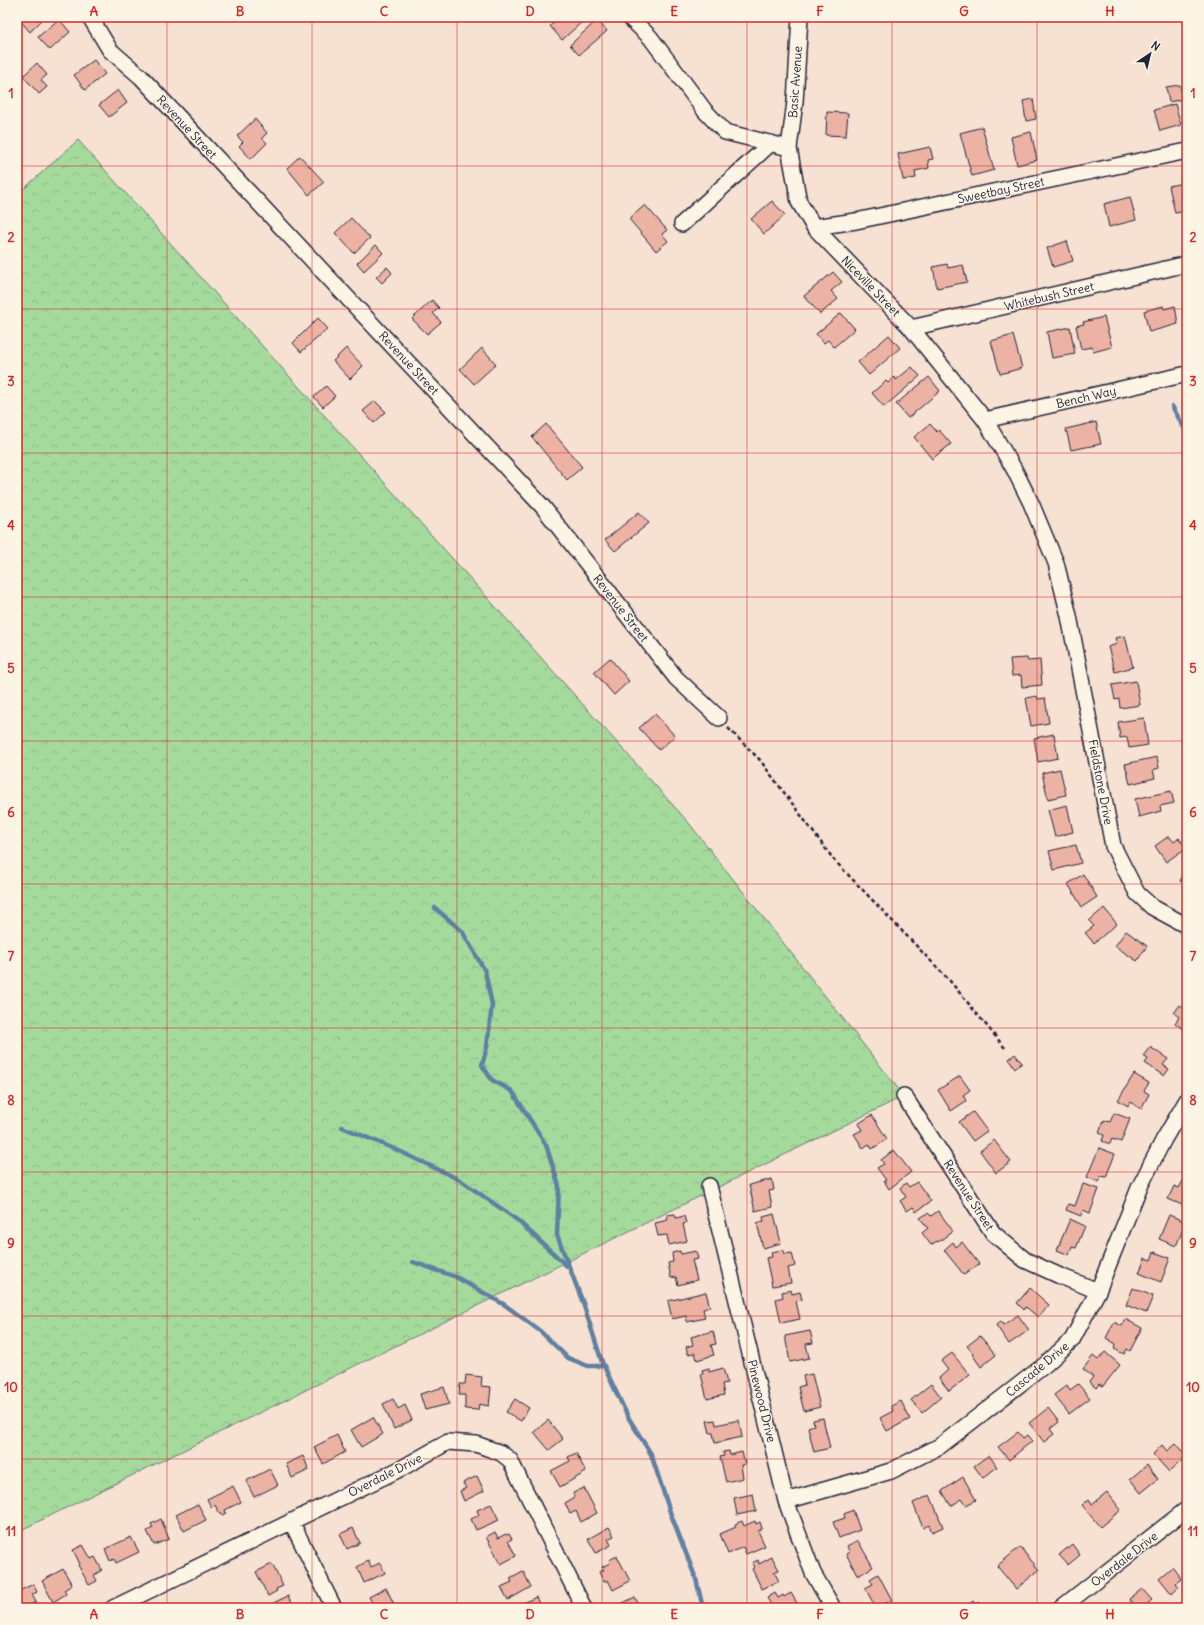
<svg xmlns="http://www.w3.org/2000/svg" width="1204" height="1625" font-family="Delius,sans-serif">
	<defs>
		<pattern id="forest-crowns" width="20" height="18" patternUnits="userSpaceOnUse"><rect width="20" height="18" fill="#a5da9d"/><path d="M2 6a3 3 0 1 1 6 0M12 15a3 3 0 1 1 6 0" fill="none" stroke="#8ebb88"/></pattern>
	</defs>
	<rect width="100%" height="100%" fill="#f7e1d2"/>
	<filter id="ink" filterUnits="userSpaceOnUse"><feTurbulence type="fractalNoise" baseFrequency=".025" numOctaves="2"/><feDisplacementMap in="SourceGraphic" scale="8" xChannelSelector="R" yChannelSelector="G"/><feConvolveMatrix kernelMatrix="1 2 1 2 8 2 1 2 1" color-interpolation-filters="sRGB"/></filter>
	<g filter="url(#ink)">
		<path fill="url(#forest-crowns)" stroke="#647e6c" d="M78,140L688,822L904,1096L17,1532V195Z"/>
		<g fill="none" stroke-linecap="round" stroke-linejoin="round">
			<path stroke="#5f80a2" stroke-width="4.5" d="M1172,406L1187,433
				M435,908L462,931L485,971L492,1005L487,1047L482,1065L492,1080L512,1091L546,1145L559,1186L557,1235L583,1303L602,1362L628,1417L651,1454L670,1512L696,1579L703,1608
				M342,1127L397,1150L460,1180L516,1219L568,1267
				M413,1262L456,1277L505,1305L540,1331L568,1358L588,1366H604"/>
		</g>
		<path fill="#ecb3a5" stroke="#22223b" d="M17,17H45L30,32Z
			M560,17H580L583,21L562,40L550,26Z
			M59,19L70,32L50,50L38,37Z
			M597,20L607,31L579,55L570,45Z
			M94,60L105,74L85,90L74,75Z
			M37,63L47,75L41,80L47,87L39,94L23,76Z
			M1180,85L1183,99L1169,102L1166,87Z
			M118,90L127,103L109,117L99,105Z
			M1033,99L1036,119L1026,121L1023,101Z
			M1175,104L1181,125L1160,131L1154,110Z
			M827,112L848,113L846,136L826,135Z
			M255,119L267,133L262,138L267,143L251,159L239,146L243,142L237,136Z
			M982,127L994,170L972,176L960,133Z
			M1031,132L1037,160L1017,165L1011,137Z
			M930,147L933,159L928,160L929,168L915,171L916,178L903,180L898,154Z
			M300,156L324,182L309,195L287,168Z
			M1187,182V211L1175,213L1169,186Z
			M1130,197L1136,220L1109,227L1104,204Z
			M772,201L785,215L764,234L751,219Z
			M645,205L667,230L662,234L668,241L656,251L629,219Z
			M351,218L370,238L354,253L335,233Z
			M1067,241L1073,261L1053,267L1047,248Z
			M376,245L383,253L364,271L357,263Z
			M947,264L948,268L963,265L967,282L937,288L933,267Z
			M387,267L392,273L382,283L376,277Z
			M833,272L842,282L831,291L838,299L820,314L804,296Z
			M432,300L439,308L433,313L441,322L427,334L412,319Z
			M1163,306L1164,309L1175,306L1178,324L1149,332L1144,311Z
			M841,313L855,329L834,347L828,340L824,343L816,334Z
			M1104,317L1112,347L1093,352L1092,347L1081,349L1076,326L1084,324L1083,322Z
			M318,318L328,329L301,352L293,343Z
			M1070,327L1075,354L1052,358L1047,332Z
			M889,335L900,348L869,375L858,362Z
			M1013,335L1022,368L1000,374L991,341Z
			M346,348L363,366L350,379L333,361Z
			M482,348L496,364L474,384L460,369Z
			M912,367L920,376L884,407L872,393L886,381L888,383L894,377L896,380Z
			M929,377L940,391L908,418L896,404Z
			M326,386L335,396L323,407L314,397Z
			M375,401L386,412L374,423L363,411Z
			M1096,422L1101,444L1071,450L1066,429Z
			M546,424L582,467L567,480L532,437Z
			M930,424L937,432L939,430L951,444L932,459L914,437Z
			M639,512L649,523L615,551L605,540Z
			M1125,636L1133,667L1115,672L1108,647L1117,644L1115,638Z
			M610,658L629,681L614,695L594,672Z
			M1027,658L1028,661L1040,660L1042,685L1022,687L1021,675L1012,676L1010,659Z
			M1136,681L1140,705L1120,708L1119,699L1115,700L1112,685Z
			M1037,696L1038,699L1045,698L1049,723L1031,726L1026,698Z
			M655,714L675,736L659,750L639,728Z
			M1144,718L1148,745L1129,748L1127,737L1120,738L1118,722Z
			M1054,734L1058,758L1038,762L1034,738Z
			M1157,757L1159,768L1153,770L1155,778L1130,784L1125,764Z
			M1060,769L1066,795L1048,799L1042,773Z
			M1171,791L1174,803L1160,806L1161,811L1139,817L1135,799Z
			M1067,805L1073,832L1055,837L1048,810Z
			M1169,836L1174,842L1179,838L1186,848L1166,862L1155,846Z
			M1076,845L1081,863L1054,870L1049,851Z
			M1187,868V885L1180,881Z
			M1083,874L1097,897L1082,907L1068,884Z
			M1104,908L1117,924L1094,943L1085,933L1094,926L1089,921Z
			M1126,931L1147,946L1137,961L1115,946Z
			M1180,1005L1187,1010V1032L1175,1023L1179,1017L1174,1013Z
			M1150,1047L1168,1059L1163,1065L1169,1069L1164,1076L1145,1063L1148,1059L1143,1056Z
			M1015,1054L1022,1063L1015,1068L1009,1059Z
			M1134,1074L1149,1083L1144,1091L1149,1094L1141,1109L1130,1102L1128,1106L1118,1100Z
			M960,1076L970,1090L963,1095L966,1101L951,1111L938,1090Z
			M973,1112L987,1131L973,1141L959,1122Z
			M1114,1113L1130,1119L1121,1142L1112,1139L1110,1144L1102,1141L1104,1135L1099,1133L1104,1120L1110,1122Z
			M872,1115L887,1139L872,1149L869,1144L863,1148L854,1134L862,1130L858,1124Z
			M994,1140L1011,1162L996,1173L980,1151Z
			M1099,1148L1115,1154L1106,1177L1101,1176L1099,1182L1087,1177Z
			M894,1150L911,1172L889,1189L884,1181L886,1180L877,1168L884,1164L881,1160Z
			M772,1179L774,1190L769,1191L772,1207L755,1211L749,1185Z
			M1184,1179L1187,1180V1207L1168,1199L1174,1186L1179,1188Z
			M917,1182L931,1201L916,1212L913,1207L907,1211L900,1201L906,1197L900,1188L906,1183L909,1187Z
			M1083,1184L1099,1189L1090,1213L1083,1210L1081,1216L1066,1210L1068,1204L1075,1206Z
			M938,1211L953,1231L938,1242L937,1241L931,1245L922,1233L928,1228L920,1218L928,1213L931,1216Z
			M675,1214L676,1218L684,1216L686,1223L683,1224L687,1241L669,1245L667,1235L658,1236L655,1223L668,1220L667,1215Z
			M774,1214L781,1243L763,1248L757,1223L764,1221L763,1217Z
			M1169,1215L1186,1222L1176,1246L1159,1239Z
			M1070,1219L1085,1226L1076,1248L1072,1247L1069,1255L1057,1250Z
			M953,1242L956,1247L962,1242L979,1264L964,1275L944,1250Z
			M783,1250L784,1254L792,1253L795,1266L788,1268L791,1283L772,1286L766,1258L772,1257L771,1252Z
			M680,1251L681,1254L696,1251L698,1259L692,1260L697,1280L678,1285L676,1277L671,1278L668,1263L673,1262L672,1253Z
			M1154,1252L1170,1258L1161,1282L1139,1273L1145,1258L1151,1260Z
			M1030,1288L1049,1305L1038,1317L1026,1307L1024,1310L1017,1303Z
			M1133,1288L1153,1296L1146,1313L1126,1305Z
			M791,1290L792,1294L800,1292L802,1300L796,1301L800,1319L781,1323L776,1299L783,1297L782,1292Z
			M706,1292L710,1307L703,1309L705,1318L687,1322L686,1316L672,1319L668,1301Z
			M1018,1315L1029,1330L1009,1344L996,1325L1001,1321L1003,1325Z
			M1125,1319L1142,1328L1130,1351L1127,1349L1124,1354L1114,1349L1116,1344L1106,1338L1114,1322L1122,1326Z
			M713,1331L716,1344L711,1345L714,1355L697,1360L695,1353L688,1354L686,1347L693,1345L691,1337Z
			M810,1331L813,1343L806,1344L809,1358L790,1362L785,1336Z
			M980,1336L996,1355L981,1367L972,1354L973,1353L967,1346Z
			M1105,1352L1120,1365L1103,1386L1099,1384L1096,1388L1089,1382L1093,1377L1083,1369L1093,1356L1098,1360Z
			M952,1353L970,1375L949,1391L939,1378L948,1370L941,1361Z
			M709,1368V1372L723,1368L727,1383L722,1384L724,1395L707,1399L701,1374H703L702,1370Z
			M812,1374L820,1407L804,1411L798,1387L805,1385L803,1376Z
			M466,1375L482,1377L481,1386L491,1387L489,1406L479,1404L478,1410L465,1409V1395H459L460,1384H465Z
			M931,1384L941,1397L922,1413L911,1400Z
			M1078,1384L1090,1398L1069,1414L1054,1395L1067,1385L1070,1390Z
			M444,1387L449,1404L425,1410L420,1394Z
			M393,1399L398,1409L405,1405L412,1420L394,1429L383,1404Z
			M515,1399L529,1408L521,1421L506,1412Z
			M901,1401L910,1419L887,1431L880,1418L893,1411L891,1406Z
			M1048,1408L1059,1422L1050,1429L1054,1434L1044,1442L1029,1423Z
			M373,1417L383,1434L361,1447L351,1430Z
			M823,1418L830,1448L814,1452L808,1427L814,1425L813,1420Z
			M548,1420L563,1439L549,1450L534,1432Z
			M715,1420L716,1425L739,1420L742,1437L715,1443L713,1433H710L707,1421Z
			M1018,1432L1023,1438L1027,1435L1032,1441L1009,1460L998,1447Z
			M337,1435L345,1452L323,1464L314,1447Z
			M1176,1443L1187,1456L1169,1472L1153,1454L1162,1445L1167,1451Z
			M729,1451L730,1455L742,1452L745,1464L741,1465L743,1478L726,1482L720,1457L724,1456L723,1452Z
			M576,1453L586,1472L560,1487L551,1471L570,1461L568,1457Z
			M989,1455L997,1467L983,1478L974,1466Z
			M303,1456L309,1470L292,1478L286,1464Z
			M1147,1465L1158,1479L1141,1493L1130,1479Z
			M270,1469L278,1485L254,1497L246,1481Z
			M477,1476L484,1491L464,1501L460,1491L466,1488L463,1483Z
			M963,1477L976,1500L966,1505L962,1499L951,1506L942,1491Z
			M233,1486L241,1502L225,1510L226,1513L222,1515L221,1512L219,1513L215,1505L211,1507L207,1499Z
			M584,1488L597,1513L581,1522L576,1511L570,1514L565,1503L575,1497L573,1493Z
			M1107,1492L1121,1510L1100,1527L1082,1505L1089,1499L1092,1504Z
			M753,1494L756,1511L737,1515L734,1498Z
			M930,1495L943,1527L932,1532L929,1525L923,1528L913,1503Z
			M198,1504L206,1520L184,1531L176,1515Z
			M491,1504L499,1520L476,1530L471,1519L479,1515L477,1510Z
			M853,1510L860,1530L839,1538L833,1522L845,1518L844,1514Z
			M161,1519L169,1539L154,1545L147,1531L153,1528L151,1524Z
			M742,1521L744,1526L755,1521L756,1524L760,1522L762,1529L758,1531L765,1546L746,1554L743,1547L728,1554L720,1534L736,1527L735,1524Z
			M609,1527L614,1536L608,1539L611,1545L596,1553L588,1539Z
			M353,1528L360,1543L347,1549L340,1534Z
			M495,1532L498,1538L506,1534L507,1535L509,1534L512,1539L508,1541L516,1556L501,1564L486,1537Z
			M131,1537L139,1552L116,1563L114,1559L110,1561L105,1549Z
			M858,1541L873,1567L858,1576L846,1554L850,1552L847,1547Z
			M1072,1544L1080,1555L1068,1565L1059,1555Z
			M83,1545L91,1559L95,1557L102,1570L94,1575L97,1581L89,1585L78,1565L80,1564L73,1550Z
			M1020,1547L1039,1570L1016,1589L997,1566Z
			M617,1556L630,1581L613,1590L608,1580L604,1582L599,1572L604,1570L602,1567L610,1563L609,1560Z
			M772,1557L779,1570L774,1572L779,1581L762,1589L752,1569L755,1567L752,1563L758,1560L759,1564Z
			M368,1561L371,1567L380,1563L385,1573L364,1583L357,1567Z
			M272,1564L283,1586L276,1589L277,1591L268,1596L256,1572Z
			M1172,1567L1181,1579L1176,1583L1179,1587L1172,1594L1159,1578Z
			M63,1569L72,1585L64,1590L66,1594L53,1602L42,1581Z
			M523,1571L531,1587L508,1600L501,1587L512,1582L510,1578Z
			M878,1574L892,1600L876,1608L865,1588L873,1584L870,1579Z
			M33,1584L37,1592L32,1595L36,1602L24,1608H17V1592Z
			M386,1588L396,1608H375L369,1597Z
			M1142,1589L1152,1600L1146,1605L1149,1608H1136L1129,1599Z
			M775,1593L778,1598L783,1595L784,1597L791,1593L797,1603L791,1606L792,1608H773L767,1598Z
			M288,1596L294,1608H275L273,1603Z
			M536,1597L541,1608H521L519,1605Z
			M635,1597L640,1608H615V1607Z
			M973,1601L976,1605L979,1602L984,1608H965Z"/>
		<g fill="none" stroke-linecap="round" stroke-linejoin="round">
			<g stroke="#22223b" stroke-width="18">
				<path id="minor" d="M90,17L110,50L141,77L543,507L676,678L719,718
					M629,17L650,37L705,111L725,132L789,148L799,202L814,227L911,328L985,420L1014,469L1031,503L1056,563L1069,616L1113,846L1137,893L1152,907L1187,926
					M789,148L795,102L800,17
					M682,224L771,143
					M814,227L856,221L1187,151
					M911,328L1187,264
					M985,420L1187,374
					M904,1096L993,1233L1025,1260L1060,1276L1098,1291
					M709,1186L786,1501L813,1573L833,1608
					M786,1501L891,1471L940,1446L1046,1364L1072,1340L1098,1291L1139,1188L1164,1139L1187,1100
					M291,1521L334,1608
					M113,1608L402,1468L448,1442L476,1444L501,1453L510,1460L584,1608
					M1061,1608L1187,1509"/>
			</g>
			<path stroke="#22223b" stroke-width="2.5" stroke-dasharray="4 3" stroke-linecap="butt" d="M728,728L760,760L834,860L950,981L1005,1048"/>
			<use href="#minor" stroke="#fcf5e5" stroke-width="15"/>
		</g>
	</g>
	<path fill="none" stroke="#d62828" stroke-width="1" stroke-opacity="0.55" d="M167,17V1608M312,17V1608M457,17V1608M602,17V1608M747,17V1608M892,17V1608M1037,17V1608M17,166H1187M17,309H1187M17,453H1187M17,597H1187M17,741H1187M17,884H1187M17,1028H1187M17,1172H1187M17,1316H1187M17,1459H1187"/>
	<g text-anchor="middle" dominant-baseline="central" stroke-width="3" stroke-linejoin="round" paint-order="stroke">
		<g font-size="12" fill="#22223b" stroke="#fcf5e5">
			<text transform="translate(795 82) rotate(-86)">Basic Avenue</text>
			<text transform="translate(187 127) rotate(47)">Revenue Street</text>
			<text transform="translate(1001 190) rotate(-12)">Sweetbay Street</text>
			<text transform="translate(871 286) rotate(46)">Niceville Street</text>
			<text transform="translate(1049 296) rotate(-13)">Whitebush Street</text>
			<text transform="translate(409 363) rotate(47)">Revenue Street</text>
			<text transform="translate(1086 397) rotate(-13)">Bench Way</text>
			<text transform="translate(621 608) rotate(52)">Revenue Street</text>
			<text transform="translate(1101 782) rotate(79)">Fieldstone Drive</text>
			<text transform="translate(969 1195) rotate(57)">Revenue Street</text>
			<text transform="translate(1037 1369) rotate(-40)">Cascade Drive</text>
			<text transform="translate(762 1401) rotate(76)">Pinewood Drive</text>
			<text transform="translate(385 1475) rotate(-27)">Overdale Drive</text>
			<text transform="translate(1124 1559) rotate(-38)">Overdale Drive</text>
		</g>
	</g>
	<rect width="1204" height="1625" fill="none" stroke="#fcf5e5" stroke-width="44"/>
	<g transform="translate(1150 54) rotate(35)" stroke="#fcf5e5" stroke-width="3" paint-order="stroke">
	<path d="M0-3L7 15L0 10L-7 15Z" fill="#22223b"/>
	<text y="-6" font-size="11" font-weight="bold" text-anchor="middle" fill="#22223b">N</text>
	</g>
	<rect x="22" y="22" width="1160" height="1581" fill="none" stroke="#d62828" stroke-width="1.5"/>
	<g font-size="13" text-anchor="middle" font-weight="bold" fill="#d62828">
		<text x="94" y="16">A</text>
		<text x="240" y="16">B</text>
		<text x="384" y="16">C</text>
		<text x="530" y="16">D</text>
		<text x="674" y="16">E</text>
		<text x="820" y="16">F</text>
		<text x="964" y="16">G</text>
		<text x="1110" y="16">H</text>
		<text x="11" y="98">1</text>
		<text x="1193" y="98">1</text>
		<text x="11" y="242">2</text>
		<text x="1193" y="242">2</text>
		<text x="11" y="386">3</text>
		<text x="1193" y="386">3</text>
		<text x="11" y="530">4</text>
		<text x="1193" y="530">4</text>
		<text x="11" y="673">5</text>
		<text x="1193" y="673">5</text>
		<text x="11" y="817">6</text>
		<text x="1193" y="817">6</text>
		<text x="11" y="961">7</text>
		<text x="1193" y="961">7</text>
		<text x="11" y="1105">8</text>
		<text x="1193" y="1105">8</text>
		<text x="11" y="1248">9</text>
		<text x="1193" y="1248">9</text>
		<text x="11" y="1392">10</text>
		<text x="1193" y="1392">10</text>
		<text x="11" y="1536">11</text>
		<text x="1193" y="1536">11</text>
		<text x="94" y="1619">A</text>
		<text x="240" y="1619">B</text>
		<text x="384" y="1619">C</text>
		<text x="530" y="1619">D</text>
		<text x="674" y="1619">E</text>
		<text x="820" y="1619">F</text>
		<text x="964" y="1619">G</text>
		<text x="1110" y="1619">H</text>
	</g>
</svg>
